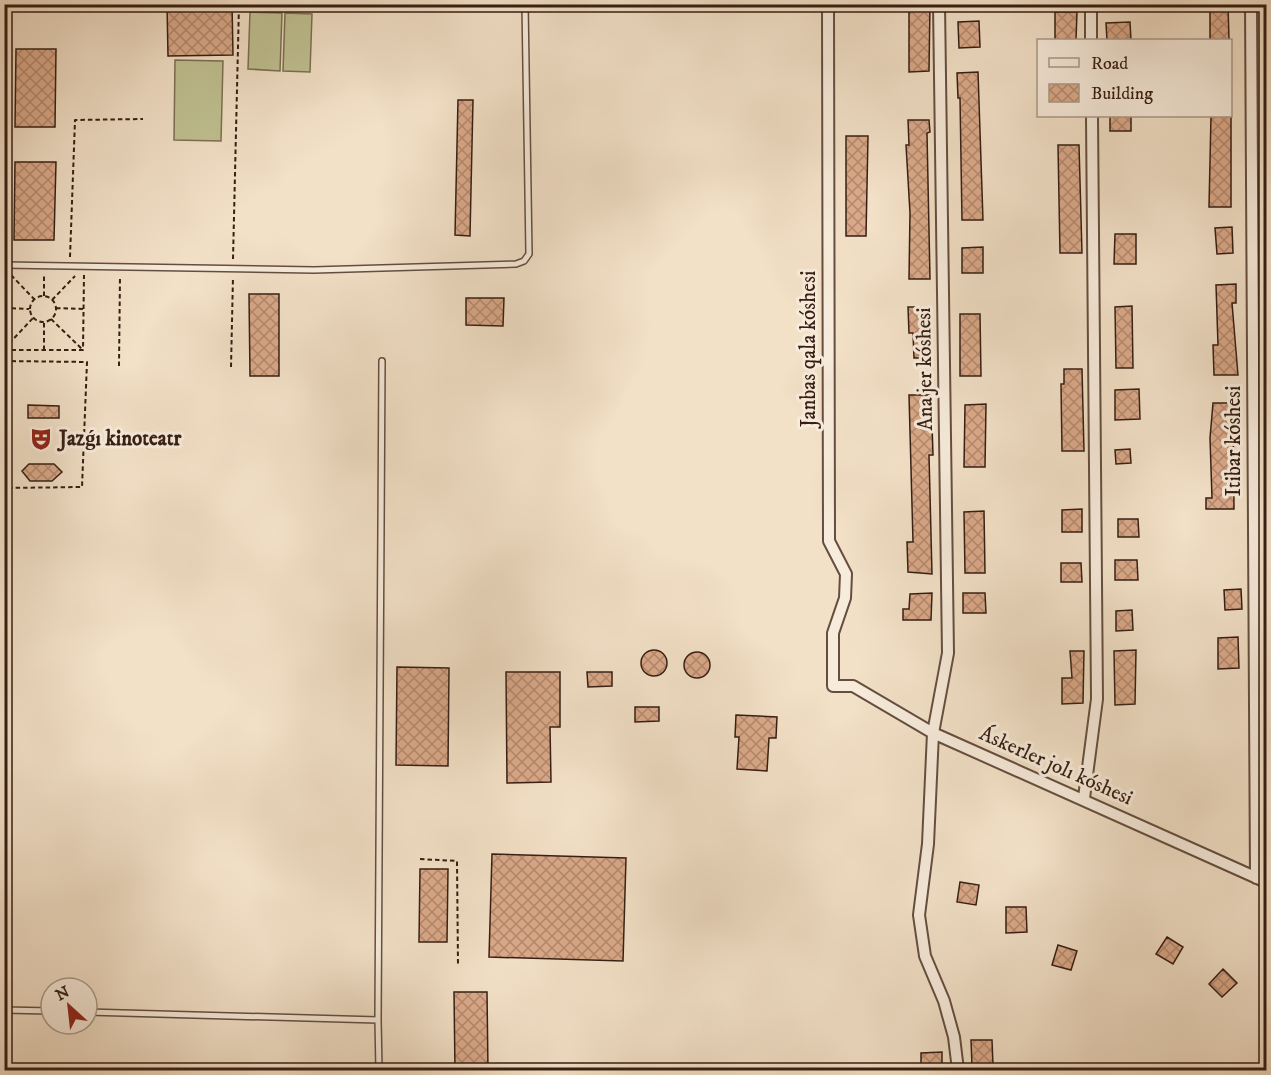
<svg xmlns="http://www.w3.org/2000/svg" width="1271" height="1075" font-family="'IM FELL DW Pica',serif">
	<defs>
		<pattern id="building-cross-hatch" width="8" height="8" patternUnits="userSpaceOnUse" patternTransform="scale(1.5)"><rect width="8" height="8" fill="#dba989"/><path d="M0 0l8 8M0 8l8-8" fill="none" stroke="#b2896f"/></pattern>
	</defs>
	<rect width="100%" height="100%" fill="#f2e0c7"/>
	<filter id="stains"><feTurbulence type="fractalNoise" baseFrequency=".00333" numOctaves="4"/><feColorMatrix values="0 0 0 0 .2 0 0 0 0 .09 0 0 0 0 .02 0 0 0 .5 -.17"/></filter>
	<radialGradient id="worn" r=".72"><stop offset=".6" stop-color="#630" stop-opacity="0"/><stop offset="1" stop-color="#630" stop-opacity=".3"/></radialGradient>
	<path fill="#c0c192" stroke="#7b7052" stroke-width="1.5" d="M250,12L282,13L280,71L248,69Z
		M285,13L312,14L310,72L283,71Z
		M175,60L223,61L221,141L174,140Z"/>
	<path fill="url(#building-cross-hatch)" stroke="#361e13" stroke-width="1.5" d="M167,4H232L233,55L168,56Z
		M909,4H930L929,71L909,72Z
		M1210,4H1228L1229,40H1210Z
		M1055,12H1077L1076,40H1055Z
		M979,21L980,47L959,48L958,22Z
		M1130,22L1131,40H1107L1106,23Z
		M16,49H56L55,127H15Z
		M978,72L983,220H962L960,98H958L957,73Z
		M458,100H473L470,236L455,235Z
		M1110,116H1131V131H1110Z
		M1211,116H1231V207H1209Z
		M908,120H929L930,132L927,133L930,279H909L910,213L906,145H909Z
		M846,136H868L866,236H846Z
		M1058,145H1079L1082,253H1060Z
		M15,162H56L54,240H14Z
		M1232,227L1233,253L1217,254L1215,228Z
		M1115,234H1136V264H1114Z
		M983,247V273H962V248Z
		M1236,284V303H1232L1238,375H1214L1213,345H1218L1216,285Z
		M249,294H279V376H250Z
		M466,298H504L503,326L466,325Z
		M1132,306L1133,368H1116L1115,307Z
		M908,307H929L930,358H914L913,333H909Z
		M960,314H980L981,376H960Z
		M1064,369H1082L1084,451H1062L1061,384H1064Z
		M1139,389L1140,419L1115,420V390Z
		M909,395H930L929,425H932L933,455H929L932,574L908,572L907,542H913Z
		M1213,403H1233L1234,509H1206V498H1212L1210,438Z
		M986,404L985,467H964L965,405Z
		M28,405L59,406V418H28Z
		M1130,449L1131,463L1116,464L1115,450Z
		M29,464H54L62,472L52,481H30L22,471Z
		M1082,509V532H1062V510Z
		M984,511L985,573H965L964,512Z
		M1118,519H1138L1139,537H1118Z
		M1115,560H1137L1138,580H1115Z
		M1061,563H1081L1082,582H1061Z
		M1241,589L1242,609L1225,610L1224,590Z
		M932,593L931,620H903V609H909L910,594Z
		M963,593H985L986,613H963Z
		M1132,610L1133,630L1116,631V611Z
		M1238,637L1239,668L1218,669V638Z
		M1136,650L1135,704L1115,705L1114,651Z
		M641 663a13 13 0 1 1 26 0a13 13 0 1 1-26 0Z
		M1070,651H1084L1083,703L1062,704V678H1072Z
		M684 665a13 13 0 1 1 26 0a13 13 0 1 1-26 0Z
		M397,667L449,668L448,766L396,765Z
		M506,672H560V727H550L551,782L507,783Z
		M587,672H612V686L588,687Z
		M635,707H659V721L635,722Z
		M736,715L777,717L776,738H769L767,771L737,769L739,737H735Z
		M492,854L626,858L623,961L489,957Z
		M420,869H448L447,942H419Z
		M960,882L979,885L976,905L957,902Z
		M1006,907H1026L1027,932L1006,933Z
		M1167,937L1183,947L1173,964L1156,954Z
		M1058,945L1077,951L1071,970L1052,965Z
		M1223,969L1237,983L1222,997L1209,984Z
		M454,992H487L488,1071H455Z
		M971,1040H992L993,1065L972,1066Z
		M942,1052V1071H921V1053Z"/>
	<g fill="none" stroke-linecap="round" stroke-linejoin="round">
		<g stroke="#654e40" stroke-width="8">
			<path id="service" d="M4,265L314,270L516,264L524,261L529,254L525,4
				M4,1010L51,1011
				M87,1012L378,1020L382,361
				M378,1020L379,1070"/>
		</g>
		<g stroke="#654e40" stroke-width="14">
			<path id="minor" d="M828,4L829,541L846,574L845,598L833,633V686H853L933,733L1266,882
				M939,4L948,653L933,733L928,844L919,915L925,956L944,1001L954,1037L958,1070
				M1091,4V40
				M1251,4L1256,878
				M1084,798L1097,699L1092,116"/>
		</g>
		<path stroke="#361e13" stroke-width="2" stroke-dasharray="4.5 3" stroke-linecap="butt" d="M70,257L75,120L143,119
			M233,259L239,4
			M11,275L34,299
			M30 309a13 13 0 1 1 26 0a13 13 0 1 1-26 0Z
			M44,296V275
			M52,300L75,276
			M4,308L29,309
			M56,308L83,309
			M51,319L83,350
			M44,323V350
			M4,349L33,318
			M4,350H83L84,275
			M4,361L87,362L82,487L6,488L4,410
			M119,366L120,276
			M231,367L233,277
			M420,859L457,861L458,965"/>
		<use href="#service" stroke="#f7ebdb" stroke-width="5"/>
		<use href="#minor" stroke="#f7ebdb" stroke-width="10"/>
	</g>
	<defs>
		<g id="theatre-bare" transform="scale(1.8)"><path d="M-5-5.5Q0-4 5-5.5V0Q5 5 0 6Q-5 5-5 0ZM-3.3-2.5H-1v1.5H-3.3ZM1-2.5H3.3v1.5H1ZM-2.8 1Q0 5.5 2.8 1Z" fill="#8f2418" stroke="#f7ebdb" stroke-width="2.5" paint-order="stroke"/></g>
	</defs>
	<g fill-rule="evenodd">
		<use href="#theatre-bare" x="41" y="439"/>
	</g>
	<g text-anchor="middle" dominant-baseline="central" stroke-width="6" stroke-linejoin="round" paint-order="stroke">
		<g font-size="21" fill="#361e13" stroke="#f7ebdb">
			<text transform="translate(809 349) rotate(-90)">Janbas qala kóshesi</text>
			<text transform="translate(925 369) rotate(-91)">Ana jer kóshesi</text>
			<text transform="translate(1234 441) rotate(-90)">Itibar kóshesi</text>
			<text transform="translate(1056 766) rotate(24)">Áskerler jolı kóshesi</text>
		</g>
		<g font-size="21" font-weight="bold" fill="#361e13" stroke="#f7ebdb" text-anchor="start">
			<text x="59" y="439">Jazǵı kinoteatr</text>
		</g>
	</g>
	<rect width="1271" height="1075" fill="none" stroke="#f2e0c7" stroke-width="24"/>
	<rect x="6" y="6" width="1259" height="1063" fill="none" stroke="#361e13" stroke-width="3"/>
	<rect x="12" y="12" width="1247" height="1051" fill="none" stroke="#361e13" stroke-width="1.5"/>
	<rect x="1037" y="39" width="195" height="78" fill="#f7ebdb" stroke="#aa998b" stroke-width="1.5"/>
	<rect x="1049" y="58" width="30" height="9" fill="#f7ebdb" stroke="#aa998b" stroke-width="1.5"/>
	<text x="1091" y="69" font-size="18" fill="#361e13">Road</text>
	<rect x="1049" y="84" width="30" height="18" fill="url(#building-cross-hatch)" stroke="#aa998b" stroke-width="1.5"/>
	<text x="1091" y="99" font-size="18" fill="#361e13">Building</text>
	<g transform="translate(69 1006) rotate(333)"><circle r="28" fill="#f7ebdb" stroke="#aa998b" stroke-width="1.5"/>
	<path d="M0-4.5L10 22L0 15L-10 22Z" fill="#8f2418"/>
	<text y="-9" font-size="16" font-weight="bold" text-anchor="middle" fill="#361e13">N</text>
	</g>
	<rect width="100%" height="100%" filter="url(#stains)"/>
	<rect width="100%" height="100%" fill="url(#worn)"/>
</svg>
